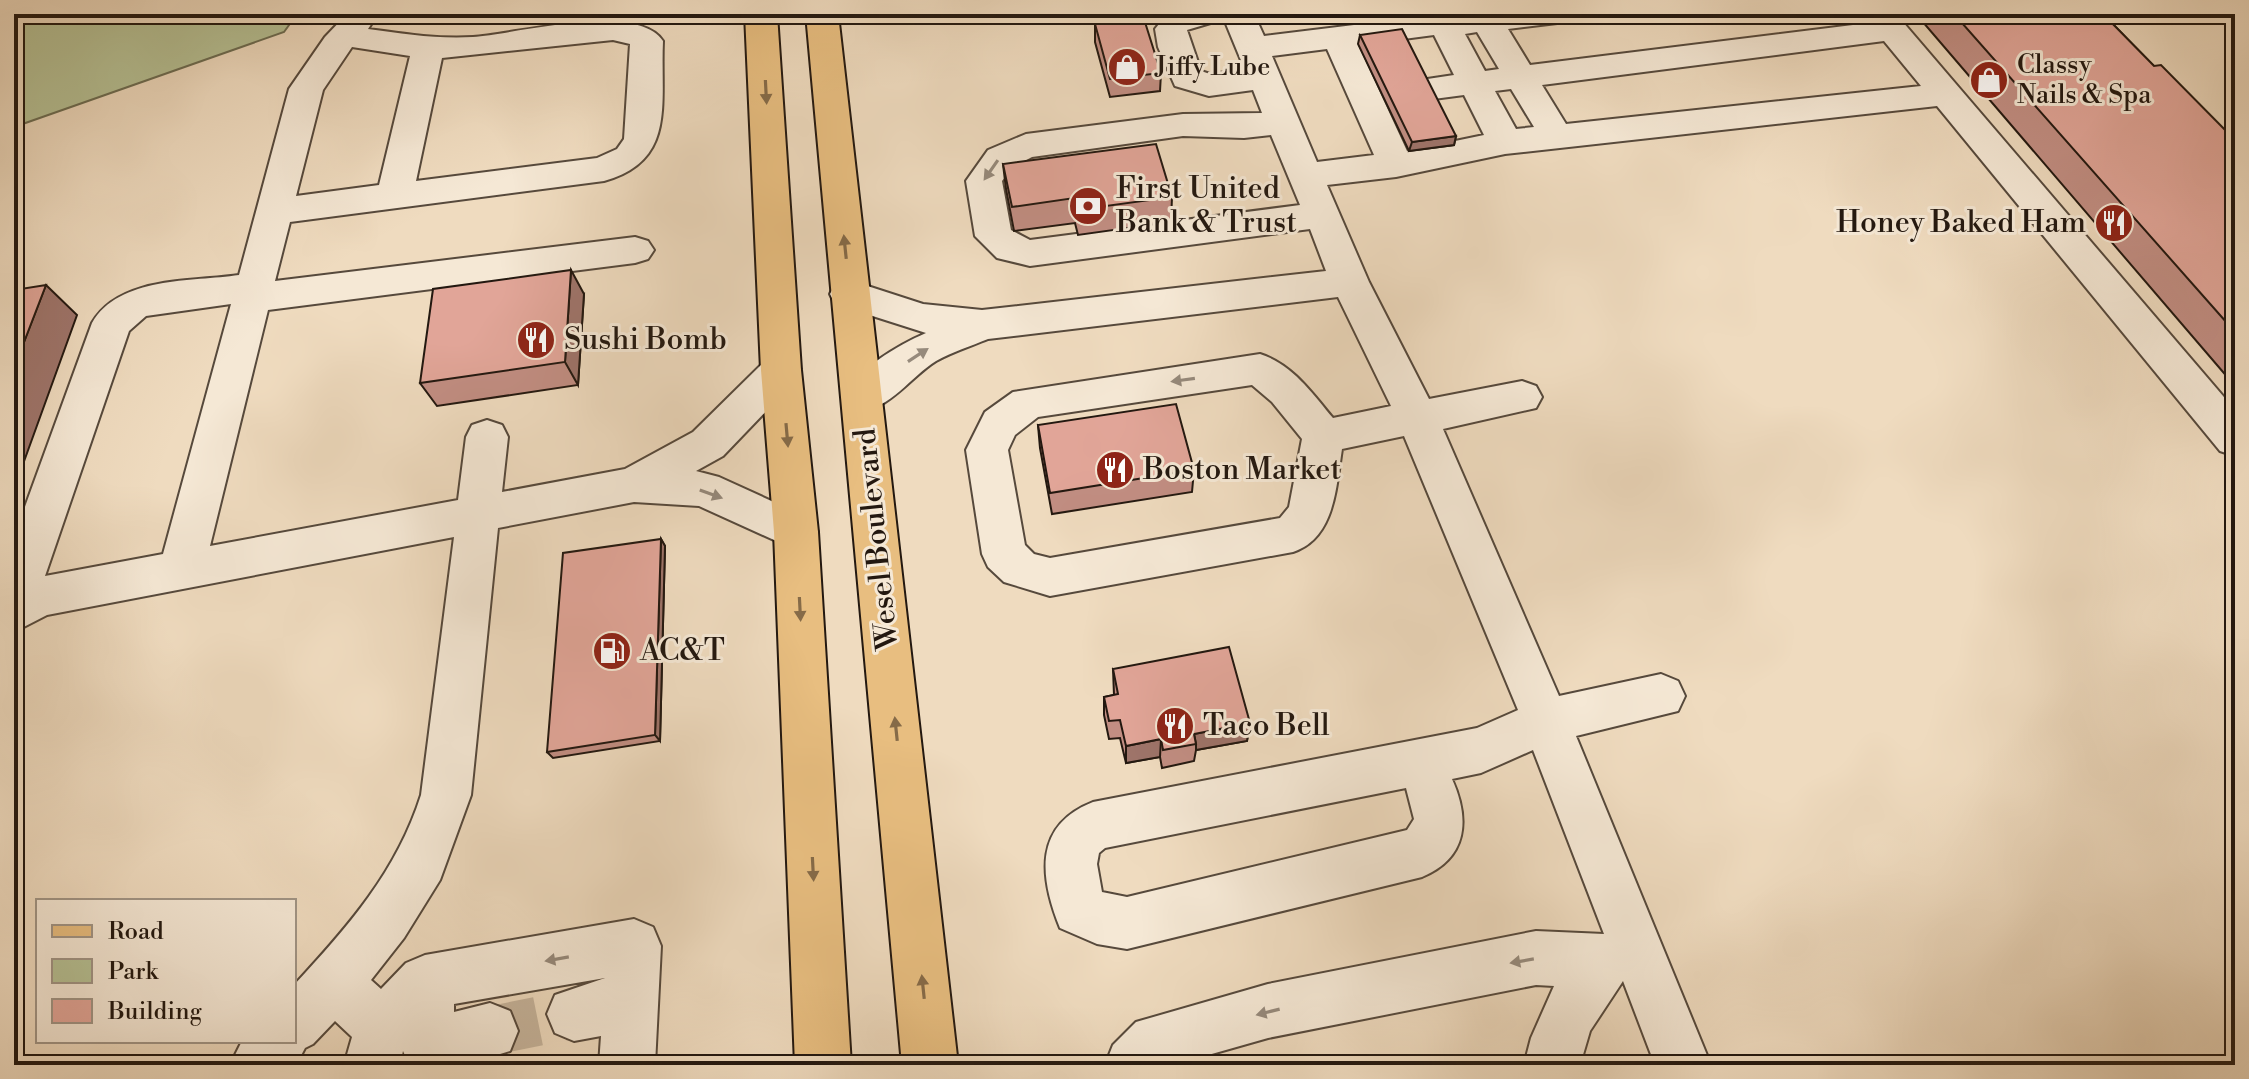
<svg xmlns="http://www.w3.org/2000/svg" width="2249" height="1079" font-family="'Libre Bodoni',serif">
	<rect width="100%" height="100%" fill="#efdbbf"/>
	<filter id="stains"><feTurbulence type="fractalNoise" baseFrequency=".0025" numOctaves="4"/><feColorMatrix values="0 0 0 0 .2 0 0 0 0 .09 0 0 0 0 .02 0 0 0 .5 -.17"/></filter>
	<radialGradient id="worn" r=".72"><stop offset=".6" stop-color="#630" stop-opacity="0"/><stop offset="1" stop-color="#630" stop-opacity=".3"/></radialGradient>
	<path fill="#b6c195" stroke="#6c6c52" stroke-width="2" d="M14,14H297L284,32L14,127Z"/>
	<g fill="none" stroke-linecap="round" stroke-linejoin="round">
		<path stroke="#c6b49c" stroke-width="49" stroke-dasharray="49 24" stroke-linecap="butt" d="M490,1031L574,1014"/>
		<g stroke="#56493c" stroke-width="4">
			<path id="minor" d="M347,14H378L368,29C404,34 437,39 473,37C517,34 636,1 663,41C660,103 677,161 604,181L290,222L275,281L635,237L648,241L654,250L648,259L635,263L268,310L210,546L458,500L466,437L472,425L487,420L502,425L508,437L502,492L625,469L693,432L767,359L781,355L795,359L801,370L795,381L723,456L696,471L719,477L811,519L818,532L811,545L796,550L699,506L634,502L498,528L471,795L440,880L404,938L371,980L381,989L406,963L425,955L634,919L653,927L661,946L655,1065H599L601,1036L574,1041L555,1033L547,1014L555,995L605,978L454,1004V1012L490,1003L510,1011L518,1031L510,1051L464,1065H409L403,1051L400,1065H344L352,1037L335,1021L313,1044L305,1048L296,1065H230L242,1041H294V985C348,927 397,871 421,795L454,537L47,615L14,632V537L92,323C119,276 192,282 239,275L289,89L325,37ZM613,40L630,44L624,139L617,149L597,158L416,181L442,58ZM352,47L410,56L379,185L296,196L323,90ZM231,304L163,554L45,576L129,331L146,316Z
				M1167,14H1254L1264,36L1444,14H1579L1574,21L1508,29L1530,65L1869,23L1863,14H1896L2235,410V456L2220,451L1937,106L1505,154L1396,177L1327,185L1369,282L1429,399L1522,381L1536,386L1542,397L1536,408L1443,429L1559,696L1661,674L1678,681L1685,696L1678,711L1576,736L1711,1065H1655L1623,981L1590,1031L1580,1065H1524L1531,1038L1554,986L1536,985L1268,1038L1173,1065H1105L1113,1045L1136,1022L1268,984L1536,931L1604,934L1533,750L1481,773L1452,779C1470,819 1468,858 1422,877L1127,949L1097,944L1060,928C1039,876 1034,825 1093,802L1477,728L1518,710L1404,436L1342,449C1336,487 1335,538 1293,552L1050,596L1004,582L988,567L982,554L966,450L985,412L1013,392L1260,354C1292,364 1312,393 1333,418L1391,406L1338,297L988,339C971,346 952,352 936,361C908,378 883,420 848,408L842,397C856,370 898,345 926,333L835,304L830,294L835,284L849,280L923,304L982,310L1326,271L1310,229L1030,266L997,258L975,236L966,181L988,150L1026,134L1183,114L1262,113L1253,90L1209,96L1175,86L1158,47L1155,29ZM1224,19L1245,70L1210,74L1201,71L1187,30ZM1477,32L1499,69L1485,71L1465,34ZM1434,35L1454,75L1414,81L1409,89L1414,97L1426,100L1464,95L1484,135L1407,151L1358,45ZM1884,41L1921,86L1566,124L1542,85ZM1327,49L1374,155L1317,162L1272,56ZM1511,89L1534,127L1516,129L1495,91ZM1271,135L1300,205L1030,240L1011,230L1002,181L1013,167L1032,157L1183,136L1244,138ZM1252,385L1272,402L1302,439L1289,507L1280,518L1050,558L1034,554L1025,545L1008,450L1015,435L1038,417ZM1406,788L1414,819L1407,830L1127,897L1102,892L1097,864L1099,853L1105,848Z"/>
		</g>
		<g stroke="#231810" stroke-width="4">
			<path id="major" d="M745,14H777L801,370L818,532L851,1065H795L774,532L761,370Z
				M806,14H838L958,1065H902Z"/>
		</g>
		<use href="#minor" fill="#f5e8d5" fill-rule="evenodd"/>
		<use href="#major" fill="#e8be80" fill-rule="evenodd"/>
	</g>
	<path fill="#c28e83" stroke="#231810" stroke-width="2" d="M1916,14H2103L2154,66L2235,140V386Z
		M1095,24L1161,73L1160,91L1110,97L1095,42Z
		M1360,35L1456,136L1454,145L1409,151L1358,44Z
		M1003,164L1172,197L1171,222L1078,235L1075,223L1014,231L1006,189Z
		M584,294L578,385L437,406L420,383Z
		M1038,425L1194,470L1192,492L1052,514L1040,448Z
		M661,539L665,546L660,741L553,758L547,752Z
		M1113,669L1250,723L1247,741L1196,750L1194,761L1162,768L1160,757L1126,763L1120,738L1109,739L1104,715V697L1114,695Z"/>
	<path fill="#9e746a" stroke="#231810" stroke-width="2" d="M1456,136L1454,145L1409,151L1412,142Z
		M571,270L584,294L578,385L565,362Z
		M46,285L77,315L14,489V368Z
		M661,539L665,546L660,741L655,735Z
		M1250,723L1247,741L1196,750V744L1194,734Z
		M1161,739L1160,757L1126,763V746Z"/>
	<path fill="#e1a598" stroke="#231810" stroke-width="2" d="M1954,14H2103L2154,66L2161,65L2235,140V332Z
		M1144,19L1161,73L1110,79L1095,24Z
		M1402,29L1456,136L1412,142L1360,35Z
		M1156,144L1172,197L1077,210L1074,198L1012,207L1003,164Z
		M571,270L565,362L420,383L433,289Z
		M46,285L14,368V290Z
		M1176,404L1194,470L1050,493L1038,425Z
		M661,539L655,735L547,752L563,553Z
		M1229,647L1250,723L1194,734L1196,744L1163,750L1161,739L1126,746L1120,720L1109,721L1104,697L1118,694L1113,669Z"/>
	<defs><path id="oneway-solid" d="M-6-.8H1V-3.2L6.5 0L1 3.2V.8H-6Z" transform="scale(2)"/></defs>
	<g fill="#866b48">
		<use href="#oneway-solid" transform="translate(766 92) rotate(87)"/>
		<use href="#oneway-solid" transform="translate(845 247) rotate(-96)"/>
		<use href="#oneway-solid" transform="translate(787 435) rotate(85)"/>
		<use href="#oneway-solid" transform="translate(800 609) rotate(87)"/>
		<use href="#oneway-solid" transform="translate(896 729) rotate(-96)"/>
		<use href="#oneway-solid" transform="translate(813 869) rotate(87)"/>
		<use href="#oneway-solid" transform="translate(923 987) rotate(-96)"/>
	</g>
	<g fill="#968a7c">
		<use href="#oneway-solid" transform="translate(991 170) rotate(125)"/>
		<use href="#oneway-solid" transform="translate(918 355) rotate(-33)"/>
		<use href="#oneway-solid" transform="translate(1183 380) rotate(172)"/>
		<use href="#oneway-solid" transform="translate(711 494) rotate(20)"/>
		<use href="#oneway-solid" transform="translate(557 959) rotate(170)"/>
		<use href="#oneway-solid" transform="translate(1522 961) rotate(170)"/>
		<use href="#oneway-solid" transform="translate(1268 1012) rotate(166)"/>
	</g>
	<defs>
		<g id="shop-disc" transform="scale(2)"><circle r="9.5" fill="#8f2418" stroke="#f5e8d5"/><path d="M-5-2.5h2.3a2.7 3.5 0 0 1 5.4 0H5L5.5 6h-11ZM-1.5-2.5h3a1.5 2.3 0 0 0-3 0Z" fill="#fff"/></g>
		<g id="bank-disc" transform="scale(2)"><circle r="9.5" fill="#8f2418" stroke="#f5e8d5"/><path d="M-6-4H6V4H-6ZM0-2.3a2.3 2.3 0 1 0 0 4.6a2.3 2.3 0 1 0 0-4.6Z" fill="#fff"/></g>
		<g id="restaurant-disc" transform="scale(2)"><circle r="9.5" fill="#8f2418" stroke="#f5e8d5"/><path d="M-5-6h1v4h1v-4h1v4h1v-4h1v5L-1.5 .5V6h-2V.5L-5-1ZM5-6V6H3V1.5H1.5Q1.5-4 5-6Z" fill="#fff"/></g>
		<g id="fuel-disc" transform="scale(2)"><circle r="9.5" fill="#8f2418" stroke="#f5e8d5"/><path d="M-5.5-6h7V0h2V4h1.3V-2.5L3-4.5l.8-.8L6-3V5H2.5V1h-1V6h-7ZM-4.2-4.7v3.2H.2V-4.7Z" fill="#fff"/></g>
	</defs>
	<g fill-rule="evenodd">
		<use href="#shop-disc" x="1127" y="67"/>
		<use href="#shop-disc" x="1989" y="80"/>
		<use href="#bank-disc" x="1088" y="206"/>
		<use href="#restaurant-disc" x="2114" y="223"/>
		<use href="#restaurant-disc" x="536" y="340"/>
		<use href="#restaurant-disc" x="1115" y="470"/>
		<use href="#fuel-disc" x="612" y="651"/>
		<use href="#restaurant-disc" x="1175" y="726"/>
	</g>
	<g text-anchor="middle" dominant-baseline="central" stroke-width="6" stroke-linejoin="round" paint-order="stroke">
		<g font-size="26" fill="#231810" stroke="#f5e8d5" text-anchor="start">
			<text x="2017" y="65">Classy<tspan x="2017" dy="30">Nails &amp; Spa</tspan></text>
			<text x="1155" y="67">Jiffy Lube</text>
		</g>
		<g font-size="30" fill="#231810" stroke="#f5e8d5" text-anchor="start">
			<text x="1116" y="189">First United<tspan x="1116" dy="34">Bank &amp; Trust</tspan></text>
			<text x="2086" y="223" text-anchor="end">Honey Baked Ham</text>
			<text x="564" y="340">Sushi Bomb</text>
			<text x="1143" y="470">Boston Market</text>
			<text x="640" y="651">AC&amp;T</text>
			<text x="1203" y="726">Taco Bell</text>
		</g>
		<g font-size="30" fill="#231810" stroke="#f5e8d5">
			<text transform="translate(877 539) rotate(-96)">Wesel Boulevard</text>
		</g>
	</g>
	<rect width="2249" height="1079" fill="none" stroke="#efdbbf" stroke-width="48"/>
	<rect x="16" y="16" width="2217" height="1047" fill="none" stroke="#231810" stroke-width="4"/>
	<rect x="24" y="24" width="2201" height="1031" fill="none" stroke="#231810" stroke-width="2"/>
	<rect x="36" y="899" width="260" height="144" fill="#f5e8d5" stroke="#a19586" stroke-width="2"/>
	<rect x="52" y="925" width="40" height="12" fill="#e8be80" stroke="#a19586" stroke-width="2"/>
	<text x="108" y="939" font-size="24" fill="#231810">Road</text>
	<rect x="52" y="959" width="40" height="24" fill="#b6c195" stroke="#a19586" stroke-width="2"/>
	<text x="108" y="979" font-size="24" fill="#231810">Park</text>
	<rect x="52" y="999" width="40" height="24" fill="#e1a598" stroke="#a19586" stroke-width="2"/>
	<text x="108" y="1019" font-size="24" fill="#231810">Building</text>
	<rect width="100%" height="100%" filter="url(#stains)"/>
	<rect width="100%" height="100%" fill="url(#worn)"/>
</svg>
